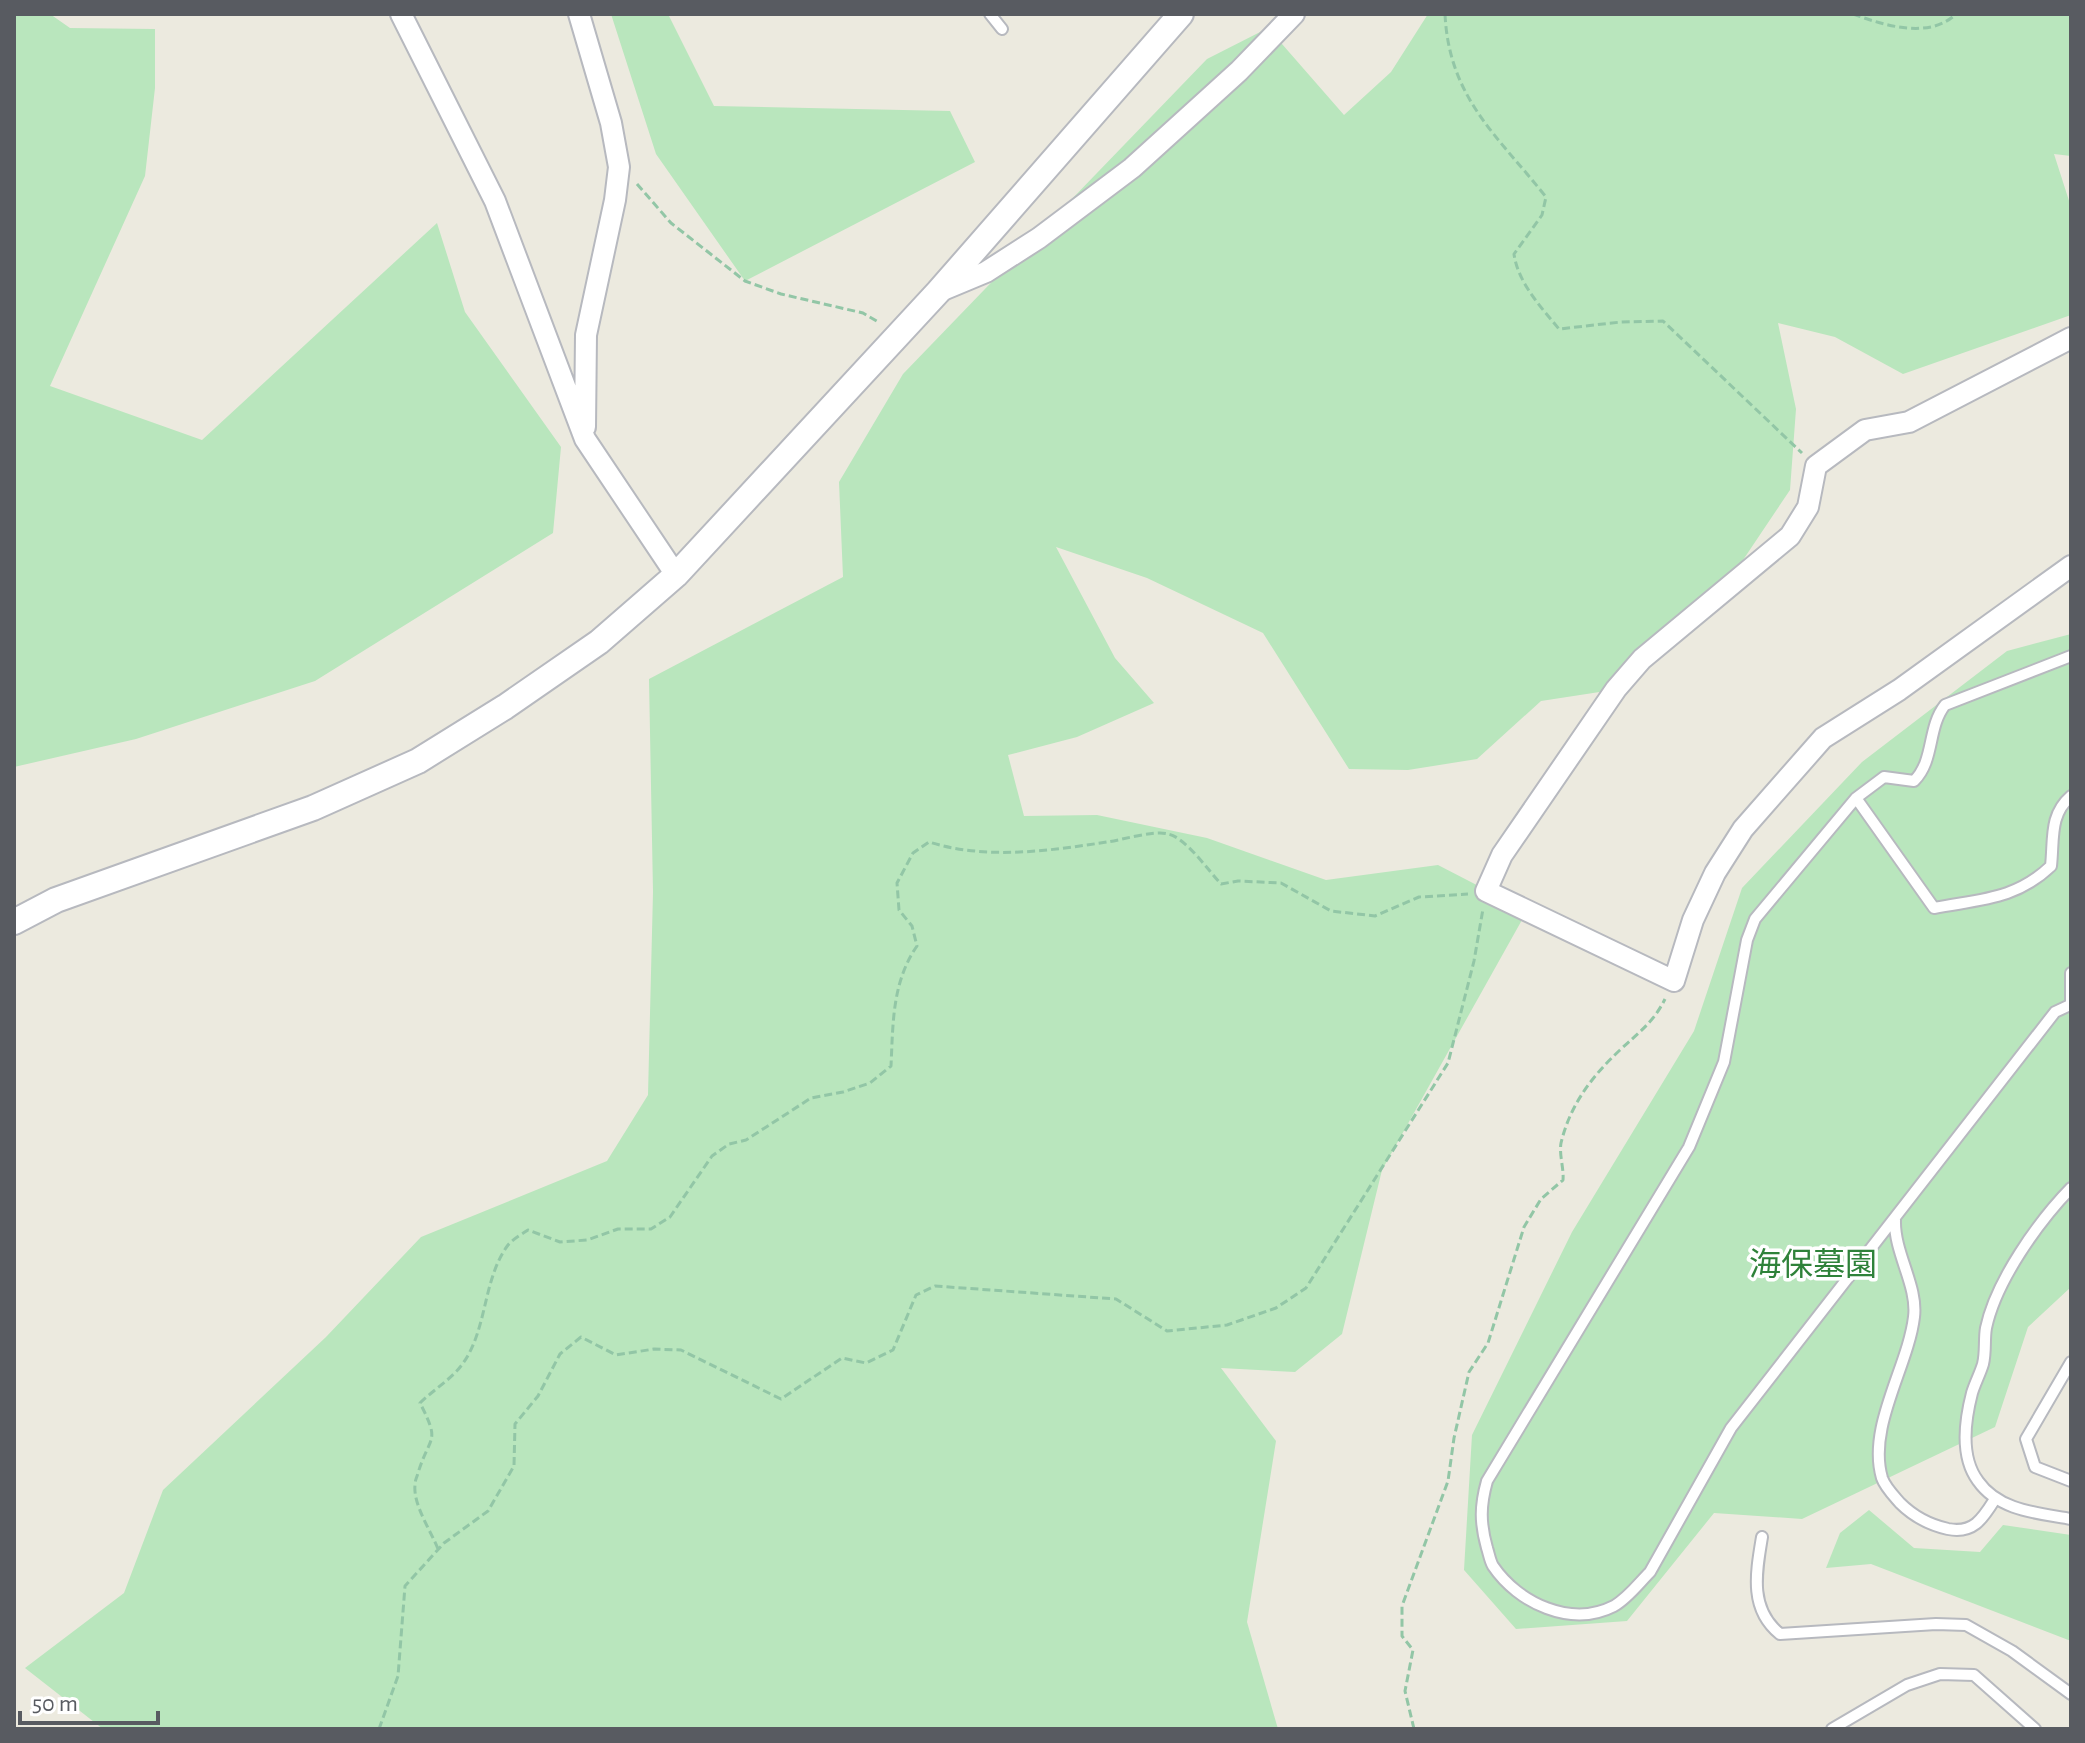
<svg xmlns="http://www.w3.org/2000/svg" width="2085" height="1743" font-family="'Alegreya Sans','Noto Sans JP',sans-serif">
	<rect width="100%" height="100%" fill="#eceadf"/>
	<path fill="#b9e6bd" d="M14,14H50L70,28L155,29V88L145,176L50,386L202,440L437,223L465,312L561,447L553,533L315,681L136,739L14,767Z
		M611,14H668L714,106L950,111L975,162L745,281L656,154Z
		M1428,14H2071V156L2054,154L2071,207V315L1903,374L1835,337L1778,323L1796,409L1790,490L1743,560L1606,691L1541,701L1477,759L1408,770L1349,769L1263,633L1147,578L1056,547L1115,658L1154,703L1077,737L1008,755L1024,816L1097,815L1207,838L1326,880L1438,865L1527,911L1382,1170L1342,1334L1295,1372L1221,1368L1276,1441L1247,1622L1278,1729H103L25,1668L124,1593L163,1490L326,1337L421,1237L607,1161L648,1095L653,892L649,679L843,577L839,482L903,374L1207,59L1268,28L1344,115L1391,72Z
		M2071,634V1287L2028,1327L1995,1427L1802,1519L1714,1513L1627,1621L1516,1629L1464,1570L1472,1435L1572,1232L1694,1031L1742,888L1862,762L2007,651Z
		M1869,1510L1914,1548L1980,1552L2003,1525L2071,1535V1641L1871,1564L1826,1568L1840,1533Z"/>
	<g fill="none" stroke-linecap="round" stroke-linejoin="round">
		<g stroke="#b7b9bf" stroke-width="14">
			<path id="service" d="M990,14L1002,29
				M1856,798L1934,908C1981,899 2015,900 2051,866C2054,839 2049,815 2071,796
				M2071,973V1006
				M2070,1005L2055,1012L1731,1428L1650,1572C1639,1583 1628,1598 1614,1606C1571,1628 1518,1603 1493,1566C1490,1561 1489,1554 1487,1548C1480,1523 1480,1506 1487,1481L1689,1147L1724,1062L1747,940L1755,919L1856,798L1884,777L1914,781C1935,760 1927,728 1945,705L2071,656
				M2071,1188C2038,1222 1996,1281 1986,1328C1984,1339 1986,1352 1983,1364C1980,1374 1975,1383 1972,1393C1965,1420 1960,1457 1978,1481C1999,1511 2038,1513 2071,1519
				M1895,1220C1894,1253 1918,1286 1914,1317C1908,1367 1867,1427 1882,1478C1885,1487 1894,1496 1900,1503C1913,1516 1930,1525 1948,1529C1974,1534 1983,1518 1995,1499
				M2071,1362L2026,1439L2035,1467L2071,1481
				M1762,1537C1756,1573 1749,1609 1780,1634L1936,1624L1966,1625L2012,1651L2071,1694
				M1832,1729L1907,1685L1940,1674L1974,1675L2035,1729"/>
		</g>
		<g stroke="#b7b9bf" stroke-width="24">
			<path id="minor" d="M401,14L495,201L585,439L676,575
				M579,14L611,123L619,167L615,200L586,335L585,427
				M938,292L986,272L1039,238L1132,168L1239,71L1294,14
				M2071,338L1909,422L1865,430L1816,466L1808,507L1790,536L1642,659L1616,689L1502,855L1486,891L1674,981L1693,920L1715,873L1743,829L1823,738L1899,690L2071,566"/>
		</g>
		<g stroke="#b7b9bf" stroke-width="28">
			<path id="tertiary" d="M14,922L56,900L313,808L418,761L505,707L599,642L676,575L938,292L1181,14"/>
		</g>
		<path stroke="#92c6a6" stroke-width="3" stroke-dasharray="8 4" stroke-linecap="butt" d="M1445,14C1449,98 1497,135 1546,197L1542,215L1514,254C1518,283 1541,307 1559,329L1621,322L1663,321L1802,453
			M1853,14C1883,25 1929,40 1956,14
			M637,184L671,223L745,281L781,294L863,313L880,323
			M438,1549C431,1531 413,1505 415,1485C415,1480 417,1477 418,1473C430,1434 441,1444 420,1403C432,1391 450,1380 461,1366C488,1331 482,1280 508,1245C513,1239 522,1234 528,1230L560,1242L587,1240L618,1229H651L670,1217L712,1156L729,1144L746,1140L811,1098L843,1092L870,1083L891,1066C893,1024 892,982 917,946L912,926L899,910L897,883L913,853L929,842C986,860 1048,851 1107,842C1122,840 1154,830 1168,834C1185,837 1208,870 1221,884L1238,881L1281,883L1331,911L1375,916L1419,897L1468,894
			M379,1729L398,1676L405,1586L444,1543L488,1511L514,1466L515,1424L538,1396L560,1354L581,1337L616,1355L654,1349L681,1350L781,1399L842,1358L866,1363L893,1350L916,1295L935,1286L1116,1299L1167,1331L1227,1325L1276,1308L1306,1288L1448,1063L1474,961L1483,909
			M1414,1729L1405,1691L1413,1650L1402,1636V1606L1448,1481L1454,1438L1469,1372L1488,1343L1524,1227L1541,1199L1563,1180C1564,1168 1559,1155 1561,1143C1570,1105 1592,1076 1620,1050C1639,1032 1653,1023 1665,999"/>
		<use href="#service" stroke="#fff" stroke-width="10"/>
		<use href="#minor" stroke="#fff" stroke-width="20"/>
		<use href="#tertiary" stroke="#fff" stroke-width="24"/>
	</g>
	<g text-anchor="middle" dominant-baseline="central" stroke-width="7" stroke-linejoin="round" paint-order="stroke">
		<g font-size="32" fill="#2f823a" stroke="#fff">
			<text x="1813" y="1265">海保墓園</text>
		</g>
	</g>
	<rect width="2085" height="1743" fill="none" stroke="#585b61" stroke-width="32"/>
	<path d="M20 1711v12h138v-12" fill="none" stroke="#585b61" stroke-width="4"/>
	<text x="32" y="1711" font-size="24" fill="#585b61" stroke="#ffffff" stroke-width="6" paint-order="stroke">50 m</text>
</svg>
